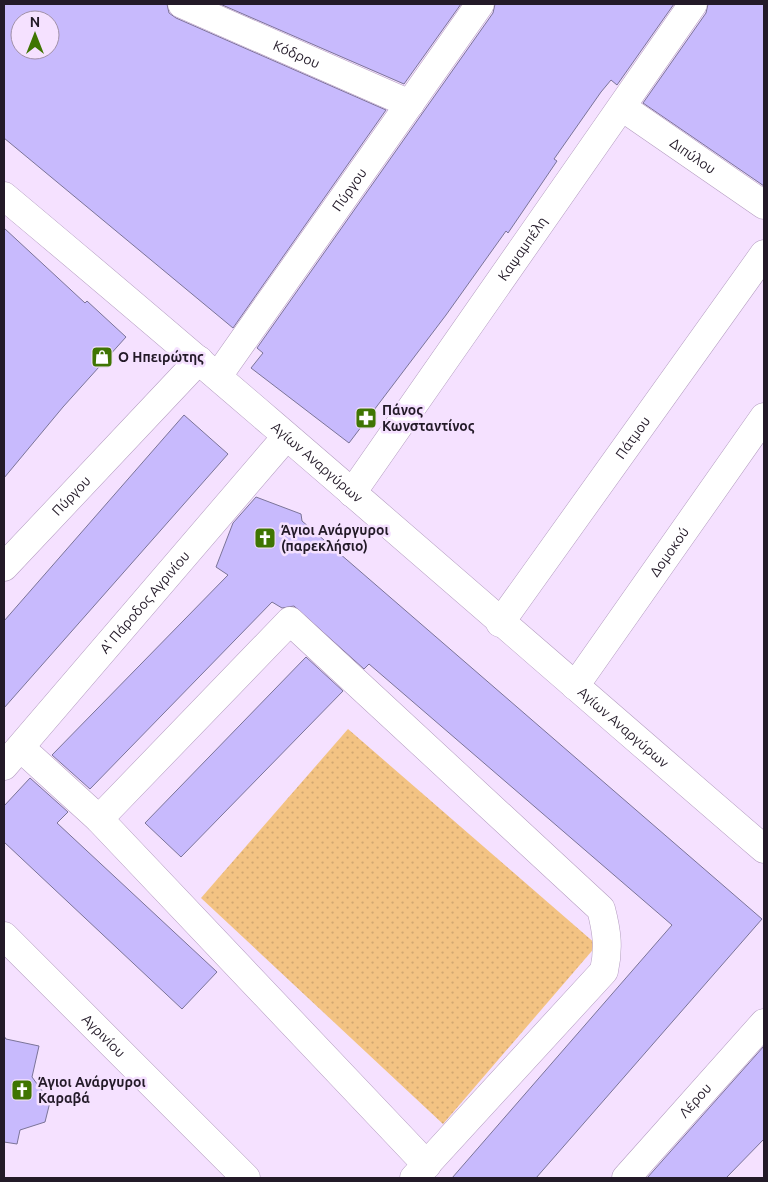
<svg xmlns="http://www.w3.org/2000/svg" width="768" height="1182" font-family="Ubuntu,sans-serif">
	<defs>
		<pattern id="park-dots" width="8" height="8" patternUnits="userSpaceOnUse" patternTransform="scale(1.25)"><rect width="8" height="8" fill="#f3c383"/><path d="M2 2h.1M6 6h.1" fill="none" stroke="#d0a771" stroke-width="1.8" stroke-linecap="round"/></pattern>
	</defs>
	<rect width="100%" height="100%" fill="#f5e1ff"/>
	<path fill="url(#park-dots)" d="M348,729L597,945L443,1124L201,898Z"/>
	<path fill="#c8bafd" stroke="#7b7498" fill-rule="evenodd" d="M4,4H167L169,13L176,18L386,110L233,328L4,138ZM20,20H50V50H20Z
		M220,4H461L404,84Z
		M495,4H674L617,85L611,80L601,92L554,159L557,161L508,233L506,231L446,315L349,443L251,368L263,353L257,348L493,13Z
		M708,4H764V186L643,103L706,13Z
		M4,228L85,303L87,301L126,337L63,407L4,478Z
		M184,415L228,454L4,708V621Z
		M256,497L301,514L302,521L762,919L536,1178H452L672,925L369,664L364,669L294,606L282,608L272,602L90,789L52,755L228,575L216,567L233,523Z
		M306,657L343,691L181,857L145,823Z
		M30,778L68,812L57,823L217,972L182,1009L4,842V806Z
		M4,1036L6,1039L39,1046L32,1077L50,1102L45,1122L20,1130L17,1144L4,1142Z
		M764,1046V1139L726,1178H647Z"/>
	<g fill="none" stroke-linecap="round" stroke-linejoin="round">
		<g stroke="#b49dc0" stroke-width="29">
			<g id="minor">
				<path id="s1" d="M182,4L410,104"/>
				<path id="s2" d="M622,107L764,205"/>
				<path id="s3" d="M4,196C260,410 511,631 764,849"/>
				<path id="s4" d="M218,376L480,4"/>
				<path id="s5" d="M352,493L693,4"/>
				<path id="s6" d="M4,567L199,360"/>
				<path id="s7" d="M500,623L764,254"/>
				<path id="s8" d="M575,686L764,417"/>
				<path d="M21,748L99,819L427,1165"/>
				<path id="s9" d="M4,766L286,437"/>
				<path d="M99,819L290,621L601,909C607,932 609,948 604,971L414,1178"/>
				<path id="s10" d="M4,936L246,1178"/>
				<path id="s11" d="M626,1178L764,1023"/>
			</g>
		</g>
		<use href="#minor" stroke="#fff" stroke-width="28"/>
	</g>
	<defs>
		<g id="shop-square" transform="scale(1.125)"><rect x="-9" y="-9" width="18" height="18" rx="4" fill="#3f7502" stroke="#f5e1ff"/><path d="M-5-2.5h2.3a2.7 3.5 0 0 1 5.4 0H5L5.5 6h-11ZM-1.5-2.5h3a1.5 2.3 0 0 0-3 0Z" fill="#fff"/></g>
		<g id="pharmacy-square" transform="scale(1.125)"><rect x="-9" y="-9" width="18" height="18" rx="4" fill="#3f7502" stroke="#f5e1ff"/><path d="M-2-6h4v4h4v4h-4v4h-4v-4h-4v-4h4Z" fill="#fff"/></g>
		<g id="church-square" transform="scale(1.125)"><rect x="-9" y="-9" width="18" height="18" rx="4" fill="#3f7502" stroke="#f5e1ff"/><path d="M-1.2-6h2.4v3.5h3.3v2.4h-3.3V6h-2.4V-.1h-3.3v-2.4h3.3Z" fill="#fff"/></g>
	</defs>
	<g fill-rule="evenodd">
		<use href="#shop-square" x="102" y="357"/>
		<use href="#pharmacy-square" x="366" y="418"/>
		<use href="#church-square" x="265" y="538"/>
		<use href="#church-square" x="22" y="1090"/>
	</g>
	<g text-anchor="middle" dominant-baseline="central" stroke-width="5" stroke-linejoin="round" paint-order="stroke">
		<g font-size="14" fill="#231a28" stroke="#f5e1ff">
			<text stroke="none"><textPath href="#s1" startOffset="125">Κόδρου</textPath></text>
			<text stroke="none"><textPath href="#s2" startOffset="86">Διπύλου</textPath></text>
			<text stroke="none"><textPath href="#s4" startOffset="228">Πύργου</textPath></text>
			<text stroke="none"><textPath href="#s5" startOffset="298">Καψαμπέλη</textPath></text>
			<text stroke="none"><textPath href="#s7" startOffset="228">Πάτμου</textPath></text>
			<text stroke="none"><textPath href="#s3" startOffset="411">Αγίων Αναργύρων</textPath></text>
			<text stroke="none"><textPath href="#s6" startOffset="98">Πύργου</textPath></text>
			<text stroke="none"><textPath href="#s8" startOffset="164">Δομοκού</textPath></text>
			<text stroke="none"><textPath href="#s9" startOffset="216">Α' Πάροδος Αγρινίου</textPath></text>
			<text stroke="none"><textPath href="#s3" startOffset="816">Αγίων Αναργύρων</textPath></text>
			<text stroke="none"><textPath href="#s10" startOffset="141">Αγρινίου</textPath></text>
			<text stroke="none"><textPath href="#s11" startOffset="104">Λέρου</textPath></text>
		</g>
		<g font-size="14" font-weight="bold" fill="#231a28" stroke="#f5e1ff" text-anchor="start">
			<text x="118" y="357">Ο Ηπειρώτης</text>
			<text x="382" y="410">Πάνος<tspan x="382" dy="16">Κωνσταντίνος</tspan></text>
			<text x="281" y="530">Άγιοι Ανάργυροι<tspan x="281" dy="16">(παρεκλήσιο)</tspan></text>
			<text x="38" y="1082">Άγιοι Ανάργυροι<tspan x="38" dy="16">Καραβά</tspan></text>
		</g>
	</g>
	<rect width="768" height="1182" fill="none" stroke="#231a28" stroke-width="10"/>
	<g transform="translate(35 35)"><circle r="24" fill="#f5e1ff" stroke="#a191a9"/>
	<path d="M0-4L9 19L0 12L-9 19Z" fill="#3f7502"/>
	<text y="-8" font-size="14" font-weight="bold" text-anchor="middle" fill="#231a28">N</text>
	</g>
</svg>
